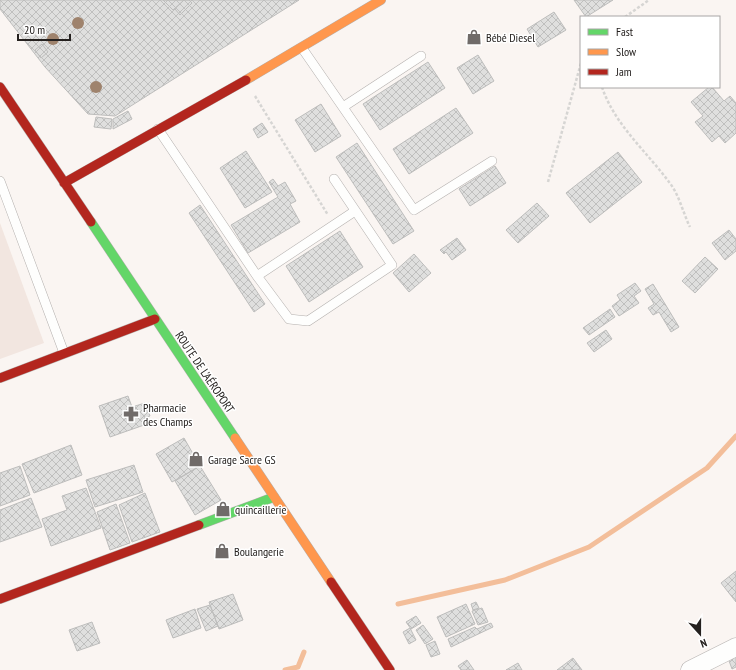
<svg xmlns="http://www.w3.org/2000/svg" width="736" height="670" font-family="'PT Sans Narrow',sans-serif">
	<defs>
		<pattern id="building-cross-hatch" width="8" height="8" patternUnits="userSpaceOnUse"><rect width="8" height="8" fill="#dfdfde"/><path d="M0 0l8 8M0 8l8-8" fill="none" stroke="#bfbfbe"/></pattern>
	</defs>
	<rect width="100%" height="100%" fill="#faf5f2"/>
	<path fill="#f2e6e0" d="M0,223L44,343L0,359Z"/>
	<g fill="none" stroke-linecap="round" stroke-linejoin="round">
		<path stroke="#f3be9a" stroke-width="5" d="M398,604L505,580L589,547L707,468L736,436
			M285,670L298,667L304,652"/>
	</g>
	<path fill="url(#building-cross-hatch)" stroke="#bdbdbc" d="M0,0H299L115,116L88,114L45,67L0,9Z
		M163,0H184L173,10Z
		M184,0H189L192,3L180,15L175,9Z
		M574,0H613L586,17Z
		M554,12L566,30L538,47L527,29Z
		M42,44L48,52L41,58L35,50Z
		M478,55L494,81L473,94L457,68Z
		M428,62L445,88L380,130L363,104Z
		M709,87H712L724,101L730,96L736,103V133L725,143L719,136L712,142L695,122L703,116L691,102Z
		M321,104L341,136L315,152L295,120Z
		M456,108L473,133L409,174L393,149Z
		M128,111L132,119L113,129V119Z
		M96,117L112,119L111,129L94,127Z
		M262,123L268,132L258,138L253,129Z
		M357,143L414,231L393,244L336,157Z
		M246,151L272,192L245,208L220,168Z
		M618,152L642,182L590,223L566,193Z
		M495,166L506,183L470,206L459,189Z
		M273,179L278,186L285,182L296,201L290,204L300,222L248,253L231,225L278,197L269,182Z
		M537,203L549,216L518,243L506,230Z
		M200,205L265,304L254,312L189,213Z
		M729,230L736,239V251L725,260L712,243Z
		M340,231L363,267L309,302L286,266Z
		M457,238L466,250L452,260L446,252L444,254L440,250Z
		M414,254L431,273L409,292L393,273Z
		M705,257L718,269L695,293L682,281Z
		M635,283L641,291L634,296L639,303L619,316L612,306L620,300L617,295Z
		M653,284L679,327L671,332L659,312L653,315L648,308L654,304L645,289Z
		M610,309L615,317L589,335L583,328Z
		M606,330L612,339L594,352L587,343Z
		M128,396L132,407L145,403L150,416L144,418L147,424L110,437L99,406Z
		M184,438L200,466L172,482L156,454Z
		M71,445L82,475L34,493L22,464Z
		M134,465L143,492L95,507L86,480Z
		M20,466L30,495L0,506V473Z
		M200,466L221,500L195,515L175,481Z
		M86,488L101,528L51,546L42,519L67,510L62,496Z
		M145,493L160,532L132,542L119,505Z
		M31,498L42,527L0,542V510Z
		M116,504L130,543L110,550L97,512Z
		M736,571V602L721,583Z
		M233,594L243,620L219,629L209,602Z
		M476,602L479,608L473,610L471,604Z
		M466,604L475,624L446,637L437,617Z
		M210,605L218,626L206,631L197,609Z
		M482,608L488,622L478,625L472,611Z
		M195,609L201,628L173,638L166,620Z
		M416,616L421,623L411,629L406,622Z
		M92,622L100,643L77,651L69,630Z
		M491,623L493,627L451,647L448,639L475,627L477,629Z
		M423,625L433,639L425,644L416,630Z
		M410,628L416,640L409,644L403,632Z
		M435,641L440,654L431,657L426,645Z
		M736,655V667L732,669L728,658Z
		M573,658L582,670H557Z
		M467,660L474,670H461L458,666Z
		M518,663L522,670H506Z"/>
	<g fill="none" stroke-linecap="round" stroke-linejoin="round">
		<g stroke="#b4b0ae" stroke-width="10">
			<path id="lane" d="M302,48L414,210L492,161
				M343,107L421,56
				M158,129L257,276L289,319L308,321L392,265L334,179
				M0,181L64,353
				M257,276L355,211"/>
		</g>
		<g stroke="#b4b0ae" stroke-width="19">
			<path id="street" d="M690,670L736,647"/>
		</g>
		<g stroke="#b4b0ae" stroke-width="10">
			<path id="fast" d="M91,222L235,438
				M199,525L274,497"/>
		</g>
		<g stroke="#b4b0ae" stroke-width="10">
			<path id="slow" d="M246,80L381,0
				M235,438L331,582"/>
		</g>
		<g stroke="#b4b0ae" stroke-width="10">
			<path id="jam" d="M0,87L91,222
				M64,183L246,80
				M0,378L155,319
				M331,582L390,670
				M0,599L199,525"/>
		</g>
		<path stroke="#d6d5d3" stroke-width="2.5" stroke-dasharray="3 2" stroke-linecap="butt" d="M625,17L649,0
			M602,87C614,124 647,152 669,182C679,194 683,213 690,227
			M255,96L328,215
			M548,182L581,63"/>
		<use href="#lane" stroke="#fefefd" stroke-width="9"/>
		<use href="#street" stroke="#fefefd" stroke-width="18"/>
		<use href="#fast" stroke="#63d668" stroke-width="9"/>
		<use href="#slow" stroke="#ff974d" stroke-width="9"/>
		<use href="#jam" stroke="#b3261e" stroke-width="9"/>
	</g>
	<g fill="#9f836d">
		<circle cx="78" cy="23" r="6"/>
		<circle cx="53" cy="39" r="6"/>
		<circle cx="96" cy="87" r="6"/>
	</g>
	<defs>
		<g id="shop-bare" transform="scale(1.2)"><path d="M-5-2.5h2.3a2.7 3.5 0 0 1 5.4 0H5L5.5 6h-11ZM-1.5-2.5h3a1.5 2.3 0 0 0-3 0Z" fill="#706b69" stroke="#fff" stroke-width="2.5" paint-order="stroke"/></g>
		<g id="pharmacy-bare" transform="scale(1.2)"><path d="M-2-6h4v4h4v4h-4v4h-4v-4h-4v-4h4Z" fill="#706b69" stroke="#fff" stroke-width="2.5" paint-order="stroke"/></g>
	</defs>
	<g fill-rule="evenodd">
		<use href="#shop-bare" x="474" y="37"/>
		<use href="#pharmacy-bare" x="131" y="414"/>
		<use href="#shop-bare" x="196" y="459"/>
		<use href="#shop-bare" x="223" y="509"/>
		<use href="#shop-bare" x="222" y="551"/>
	</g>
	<g text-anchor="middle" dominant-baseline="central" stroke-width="3" stroke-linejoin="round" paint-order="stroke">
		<g font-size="12" fill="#25211f" stroke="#fff" text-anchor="start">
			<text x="486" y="37">Bébé Diesel</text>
			<text x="143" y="407">Pharmacie<tspan x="143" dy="14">des Champs</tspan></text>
			<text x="208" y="459">Garage Sacre GS</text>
			<text x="235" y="509">quincaillerie</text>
			<text x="234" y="551">Boulangerie</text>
		</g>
		<g font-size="12" fill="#25211f" stroke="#fff">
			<text transform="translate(205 372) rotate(56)">ROUTE DE L'AÉROPORT</text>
		</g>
	</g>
	<rect x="580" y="16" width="140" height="72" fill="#ffffff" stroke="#a8a6a5"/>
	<rect x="588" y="29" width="20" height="6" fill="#63d668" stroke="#a8a6a5"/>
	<text x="616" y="36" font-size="12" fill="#25211f">Fast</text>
	<rect x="588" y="49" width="20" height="6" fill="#ff974d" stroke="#a8a6a5"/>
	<text x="616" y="56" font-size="12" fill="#25211f">Slow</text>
	<rect x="588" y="69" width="20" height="6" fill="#b3261e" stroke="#a8a6a5"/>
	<text x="616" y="76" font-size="12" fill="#25211f">Jam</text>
	<g transform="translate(700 634) rotate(159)" stroke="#ffffff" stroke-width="3" paint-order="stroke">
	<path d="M0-3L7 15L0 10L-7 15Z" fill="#25211f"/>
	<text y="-6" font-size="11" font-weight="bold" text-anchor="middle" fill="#25211f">N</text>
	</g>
	<path d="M18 34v6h52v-6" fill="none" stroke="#25211f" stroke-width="2"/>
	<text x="24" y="34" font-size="12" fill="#25211f" stroke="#ffffff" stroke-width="3" paint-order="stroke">20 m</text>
</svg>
